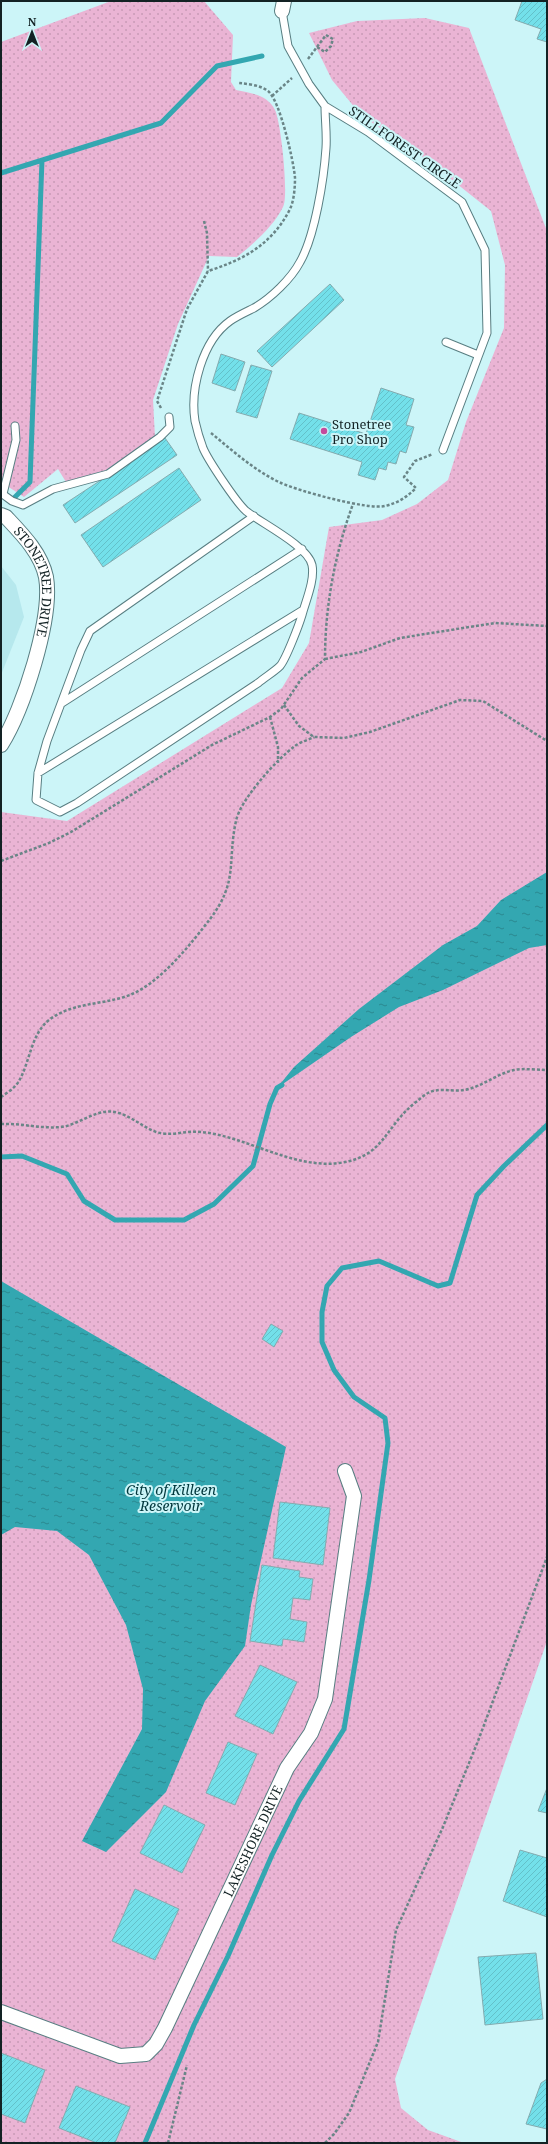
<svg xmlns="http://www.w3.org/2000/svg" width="548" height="2144" font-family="'Noto Serif',serif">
	<defs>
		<pattern id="grass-dots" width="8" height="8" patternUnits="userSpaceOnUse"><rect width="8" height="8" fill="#eab4d4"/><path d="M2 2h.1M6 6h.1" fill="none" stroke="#c89ab6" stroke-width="1.8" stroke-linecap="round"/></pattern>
		<pattern id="water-ripples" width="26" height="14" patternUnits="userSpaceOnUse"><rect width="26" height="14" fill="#33a7b1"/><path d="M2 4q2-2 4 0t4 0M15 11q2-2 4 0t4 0" fill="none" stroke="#2a8890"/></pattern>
		<pattern id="building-hatch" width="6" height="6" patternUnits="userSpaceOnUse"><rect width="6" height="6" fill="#73e0ea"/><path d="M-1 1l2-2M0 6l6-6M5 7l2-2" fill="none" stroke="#63c0c9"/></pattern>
	</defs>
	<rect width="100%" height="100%" fill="#ccf5f8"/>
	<path fill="#b6e8ed" d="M1,566L16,585L24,617L1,675Z"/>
	<path fill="url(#grass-dots)" d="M111,1H204L233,35L231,82L236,90C251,93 268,95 275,110C281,122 289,197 283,207C273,227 254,243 237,257L209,256L178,324L153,400L155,437L107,470L66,482L58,469L24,497L1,482V42Z
		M425,18L469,28L547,231V1641L395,2079L401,2108L428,2130L464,2143H1V812L67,821L282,688L309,643L329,527L382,520L417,504L448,480L466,422L504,328L505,265L491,211L432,164L361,115L332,80L309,33L357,21Z"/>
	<path fill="url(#water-ripples)" d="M547,872V945L529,948L443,990L399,1007L351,1037L277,1088L294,1067L359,1009L443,945L477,926L501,900Z
		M1,1281L286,1447L251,1605L245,1646L205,1701L166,1792L106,1852L82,1841L142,1729L143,1689L126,1625L89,1555L57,1531L15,1527L1,1535Z"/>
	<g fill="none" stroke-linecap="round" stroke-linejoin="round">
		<path stroke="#33a7b1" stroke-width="5" d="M1,173L161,123L217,66L262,56
			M14,498L30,482L42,160
			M1,1157L22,1156L67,1174L84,1201L115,1220H184L214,1204L253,1166L270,1104L277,1088L282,1085
			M145,2143L194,2025L228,1956L272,1855L299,1801L344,1729L369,1580L388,1443L385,1418L354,1397L334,1370L322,1342V1312L327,1286L342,1268L379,1261L438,1286L450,1283L477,1195L504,1166L547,1125"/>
	</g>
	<path fill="url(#building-hatch)" stroke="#84abaf" d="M522,1H547V42L537,39L541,29L515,20Z
		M330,284L344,300L272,367L257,351Z
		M221,354L245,362L235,391L212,383Z
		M251,365L272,371L257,418L236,412Z
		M381,388L414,399L406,425L414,427L406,453L400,451L396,464L388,462L386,470L379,468L375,480L358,475L362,462L290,439L299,413L366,434Z
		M165,438L177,455L75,523L63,505Z
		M179,468L201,500L103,567L81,535Z
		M271,1324L283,1331L274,1347L262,1339Z
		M280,1502L330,1508L323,1565L273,1558Z
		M262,1565L300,1571L299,1577L313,1579L310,1600L293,1598L290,1619L307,1622L304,1642L283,1639L282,1646L250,1641Z
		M260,1665L297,1682L273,1734L235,1716Z
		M228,1742L257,1754L235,1805L206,1793Z
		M547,1788V1813L538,1811Z
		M164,1805L205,1825L182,1873L140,1853Z
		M520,1850L547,1858V1917L503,1901Z
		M135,1889L179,1909L155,1960L112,1941Z
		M536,1953L543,2019L485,2025L478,1957Z
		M1,2053L45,2070L25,2123L1,2114Z
		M547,2079V2129L526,2124L541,2083Z
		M76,2086L130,2107L115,2143H97L59,2128Z"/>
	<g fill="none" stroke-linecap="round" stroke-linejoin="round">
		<g stroke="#587e82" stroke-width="9">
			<path id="service" d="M282,11L288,46L309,84L325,106L368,132L462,202L485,250L487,333L443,450
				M446,342L478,355
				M1,493L12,501L23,505L53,489L108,474L160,437L170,427L169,417
				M3,494L16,440L15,426
				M254,516L90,631L81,650L47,741L38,773L36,800L60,812L77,803L258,683C265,677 274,672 280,666C286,659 299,625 302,615C306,600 315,580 312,565C308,546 261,523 246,511C236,502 208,460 203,448C200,440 197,430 195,421C190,389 202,341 230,321C237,316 246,312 254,308C271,298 291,279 300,262C315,236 324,178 326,148C327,134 325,120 325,106
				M62,703L302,549
				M38,773L303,610"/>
		</g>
		<g stroke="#587e82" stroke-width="16">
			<g id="minor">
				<path d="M282,11L284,1"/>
				<path id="s1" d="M1,515L6,517C22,534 41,553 46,577C53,618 23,710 1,745"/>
				<path id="s2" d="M1,2012L120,2056L146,2054L156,2044L165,2028L287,1768L311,1733L325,1699L354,1496L345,1471"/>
			</g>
		</g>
		<path stroke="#6a8587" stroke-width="2.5" stroke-dasharray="3 2" stroke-linecap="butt" d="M308,59L326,35L333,39L331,46L325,52L317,47
			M272,96L292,78
			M204,221L207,233L208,271
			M161,408L157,401L187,309L208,271C243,260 271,245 289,211C294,202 295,188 295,178C294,163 280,100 268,91C260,85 248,84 239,83
			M211,433C233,451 255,471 281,483C299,491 367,510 385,506C398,503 407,497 416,488L404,477L415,461L433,454
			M325,659L361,652L400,638L463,628L495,623L547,626
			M284,705L299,726L314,737L344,738L370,732L460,700L483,701L547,741
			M270,717L278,747V763
			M1,861L49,843L71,832L212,745L270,717L281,709L302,678L325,659C325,606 335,553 353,504
			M1,1097C7,1093 15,1088 19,1081C30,1062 31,1034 49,1020C72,1002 104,1005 130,995C160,983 191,944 210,919C239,881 227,861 236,821C240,800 277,759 295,746C300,742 308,740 314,737
			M1,1124C21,1123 41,1129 61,1127C80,1125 98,1106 119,1113C132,1117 143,1127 156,1132C171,1137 186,1130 201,1132C246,1136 292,1169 339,1163C385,1157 384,1127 416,1102C420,1099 424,1095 428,1093C439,1087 452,1092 464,1090C482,1087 496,1074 514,1070C524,1068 537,1070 547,1070
			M168,2143L187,2065
			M325,2143L334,2134L349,2113L378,2042L396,1930L443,1827L478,1741L547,1557"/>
		<use href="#service" stroke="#fff" stroke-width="7"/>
		<use href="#minor" stroke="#fff" stroke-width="14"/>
	</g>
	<circle fill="#c44a9c" stroke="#ccf5f8" stroke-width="1.5" cx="324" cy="431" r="4"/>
	<g text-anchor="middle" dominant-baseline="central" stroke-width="4" stroke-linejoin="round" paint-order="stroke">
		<g font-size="13" fill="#132224" stroke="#ccf5f8">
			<text transform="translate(405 147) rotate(35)">STILLFOREST CIRCLE</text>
			<text stroke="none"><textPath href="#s1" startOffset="80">STONETREE DRIVE</textPath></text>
			<text stroke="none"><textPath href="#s2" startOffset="392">LAKESHORE DRIVE</textPath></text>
		</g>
		<g font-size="13" fill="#132224" stroke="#ccf5f8" text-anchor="start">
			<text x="332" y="424">Stonetree<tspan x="332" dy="15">Pro Shop</tspan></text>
		</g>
		<g font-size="14" font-style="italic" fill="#00373c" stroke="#ccf5f8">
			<text x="171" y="1489">City of Killeen<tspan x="171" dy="16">Reservoir</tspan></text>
		</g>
	</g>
	<rect width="548" height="2144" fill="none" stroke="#132224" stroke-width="4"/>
	<g transform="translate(32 32)" stroke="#ccf5f8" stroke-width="3" paint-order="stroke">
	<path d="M0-3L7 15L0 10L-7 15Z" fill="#132224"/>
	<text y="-6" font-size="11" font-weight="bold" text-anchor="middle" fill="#132224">N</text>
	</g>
</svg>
